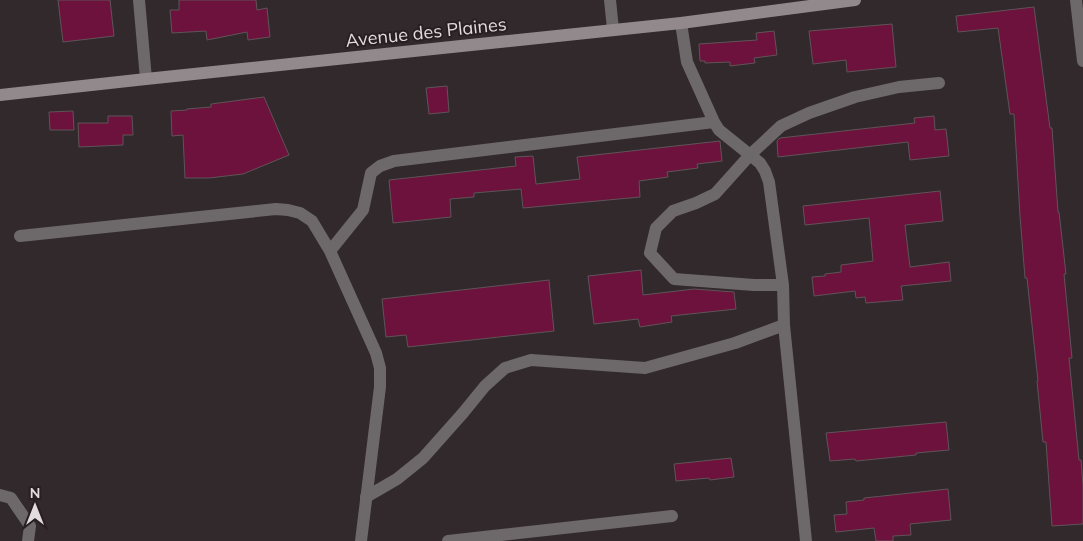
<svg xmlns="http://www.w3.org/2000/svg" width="1083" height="541" font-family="Mulish,sans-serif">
	<rect width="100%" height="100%" fill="#32292c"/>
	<path fill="#6c123d" stroke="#5f5457" d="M58,0H110L114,36L63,42Z
		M179,0H256L257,10L267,8L270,37L248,40L247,32L207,40L206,31L172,33L170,10H179Z
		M1034,7L1050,128H1052L1058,212H1059L1066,274H1064L1072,358H1069L1079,460H1081L1083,485V524L1052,526L1046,442H1043L1037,381H1038L1027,278H1025L1020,216L1014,114H1010L998,28L958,32L956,16Z
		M892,24L896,67L847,72L846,60L813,64L809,31Z
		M774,31L777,55L754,58L755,63L730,66V62L705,63V61H700L699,44L757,40L756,33Z
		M447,86L449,112L429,114L426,88Z
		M264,97L289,155L243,174L209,178H185L183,135L172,136L171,111L187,110V109L211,107V104Z
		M73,111L74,130H50L49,112Z
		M108,116H132L133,135H123V145L79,147L78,123H108Z
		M934,116L935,130L946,129L949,156L910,160L908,142L778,157L777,141L780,138L915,123L914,118Z
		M720,141L722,161L697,164L698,168L667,172L668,177L639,181L640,197L523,208L521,189L474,193V197L450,199L451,217L393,223L389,180L516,166L515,157L533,156L536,184L580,179L577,157Z
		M940,191L943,221L905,225L910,267L949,262L951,281L901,286L903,300L866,303L865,297L856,298L855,291L814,296L812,277L825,276V274L841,272V265L873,261L869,218L805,225L803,206Z
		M641,270L643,295L694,289L734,292L736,309L671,316L672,322L640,327L638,319L594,324L588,276Z
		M549,280L554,331L408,347L406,335L386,337L382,299Z
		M946,422L949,450L916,453V455L856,461L855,459L830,461L826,433Z
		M731,458L734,477L710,480L709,478L676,481L674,464Z
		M948,489L951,520L910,524L911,535L893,536V541H876L874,528L836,532L834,515L847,514L846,502L864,500V498Z"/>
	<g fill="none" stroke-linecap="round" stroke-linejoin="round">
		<path stroke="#6d6869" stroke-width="12" d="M366,497L397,479L423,458L463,413L485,386L505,368L531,360L645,368L735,343L784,325
			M448,541L672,516"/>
		<path stroke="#6d6869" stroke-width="12" d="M139,0L146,79
			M610,0L613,29
			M1076,0L1083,61
			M681,23L687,62L714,122L719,130L760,163L765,171L769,182L783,285L784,325L806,541
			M20,236L276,209L288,210L300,213L312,221L330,251L376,353L380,368V387L361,541
			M330,251L363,210L371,173L380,166L394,161L714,122
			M783,285H754L674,279L650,253L656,228L673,211L696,203L715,194L750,155L781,126L809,113L855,97L899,87L939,83
			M0,495L11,498L30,526L28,541"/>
		<path stroke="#92898c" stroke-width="12" d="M0,95L146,79L681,23L855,0"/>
	</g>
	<g text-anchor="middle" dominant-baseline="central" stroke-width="4" stroke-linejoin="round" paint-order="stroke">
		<g font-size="18" fill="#e3dcde" stroke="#281f22">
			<text transform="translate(426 32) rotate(-6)">Avenue des Plaines</text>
		</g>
	</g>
	<g transform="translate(35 506)" stroke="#281f22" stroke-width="4" paint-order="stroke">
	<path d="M0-4L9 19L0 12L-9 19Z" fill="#e3dcde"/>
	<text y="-8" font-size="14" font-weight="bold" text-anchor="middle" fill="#e3dcde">N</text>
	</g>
</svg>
